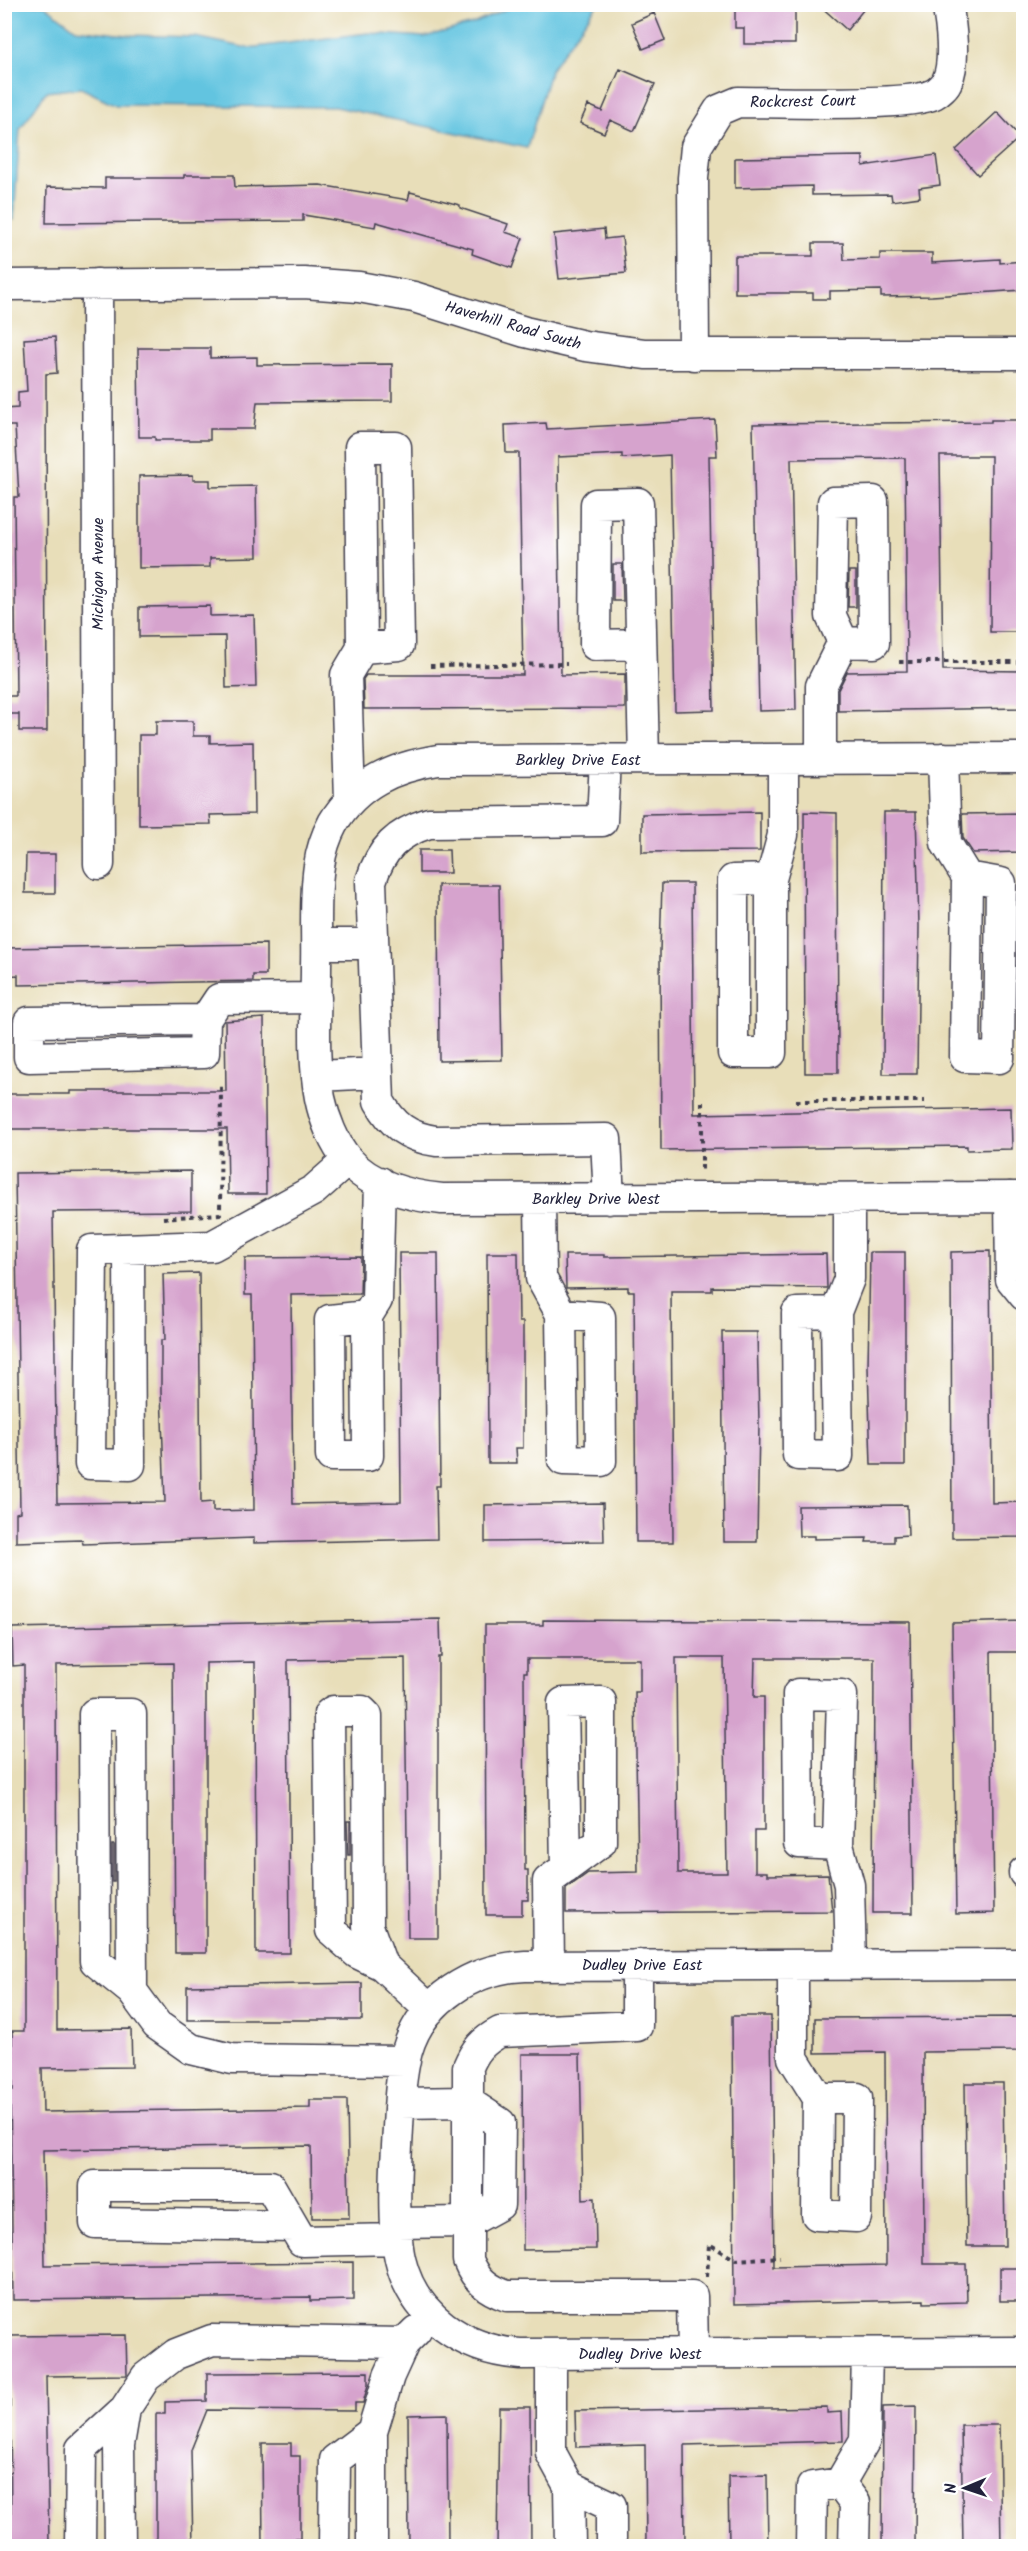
<svg xmlns="http://www.w3.org/2000/svg" width="1028" height="2551" font-family="Kalam,sans-serif">
	<rect width="100%" height="100%" fill="#fff"/>
	<filter id="ink" filterUnits="userSpaceOnUse"><feTurbulence type="fractalNoise" baseFrequency=".0167" numOctaves="2"/><feDisplacementMap in="SourceGraphic" scale="12" xChannelSelector="R" yChannelSelector="G"/><feConvolveMatrix kernelMatrix="1 2 1 2 8 2 1 2 1" color-interpolation-filters="sRGB"/></filter>
	<filter id="wash" filterUnits="userSpaceOnUse"><feTurbulence type="fractalNoise" baseFrequency=".008" numOctaves="4" result="noise"/><feDisplacementMap in="SourceGraphic" scale="24" xChannelSelector="R" yChannelSelector="G"/><feGaussianBlur stdDeviation="1.35" result="paint"/><feColorMatrix in="noise" values="0 0 0 0 0 0 0 0 0 0 0 0 0 0 0 0 0 1.4 0 .05"/><feComposite in="paint" operator="in"/></filter>
	<g filter="url(#wash)">
		<rect width="100%" height="100%" fill="#e8deb9"/>
		<path fill="#62c4e0" stroke="#42738e" stroke-width="1.5" d="M4,5H44L76,29L127,35L195,37L248,48L368,33L424,37L473,24L515,5H597L551,69L527,148L336,107L116,105L81,88L46,92L20,129L14,220L4,219Z"/>
		<g id="blocks">
			<path fill="#d6a3cd" fill-rule="evenodd" d="M735,4H795V44H744V28H735Z
				M818,4H868L847,30Z
				M654,13L665,40L643,49L632,23Z
				M620,69L655,84L634,131L610,120L604,133L580,123L588,105L602,111Z
				M997,112L1020,137L978,175L956,150Z
				M936,155L940,185L919,188L920,197L892,201L891,194L812,195V186L735,188V158L863,156V166Z
				M184,175H234L235,187L320,185L408,200L410,192L460,205V208L508,224L505,232L523,238L512,268L472,254L473,249L376,222L375,227L303,215V221L46,223L47,187L105,188V178H184Z
				M604,229L605,239L622,237L626,273L559,279L554,234Z
				M813,243H843L844,260L880,259V253H932V263L1000,259V263L1023,261V290L932,296L881,297V290L830,291V299H813V293H735V256H813Z
				M55,337L57,373L46,374L47,731H19V714H5V696H16L14,497H19L15,426H4V409L18,408V392L27,391L24,339Z
				M138,348H210V358L257,357V365L392,364V401L257,402L254,429H210V440H155V437H139Z
				M715,420L717,456H709L714,710L675,711L670,455L622,458V454L558,457L561,675L625,674V708L364,709L363,679L366,675H523L519,453H506L505,425L546,423L547,429Z
				M991,420H1023V632H990L991,456H940L943,670L1023,671V708L838,711V690L847,672L907,671L905,458L791,459L796,710L759,711L753,424L991,422Z
				M193,475V480H210V487L256,486L257,557L210,558V567L139,568V476Z
				M613,564H622L623,601H613Z
				M849,571H856V607H848Z
				M210,606V616L254,615L256,687L226,688L225,636L139,637V607Z
				M156,721H193V736H210V743L253,742L254,814L210,815L211,824L139,825V735H156Z
				M760,812V851L642,852V814Z
				M804,812L837,813L838,1073H805Z
				M884,812H916L919,926L917,1074H883Z
				M1023,813V852L973,853L963,838L962,814Z
				M419,850H449L450,873H419Z
				M26,854H55V893H25Z
				M662,883H692L694,1114L1011,1108L1012,1149L967,1150V1146L661,1150L660,952Z
				M438,885H499L502,1060L439,1061Z
				M266,944V975H253V981L18,985V975L5,976L4,948Z
				M264,1018L266,1194H228L227,1129H5V1094H70V1091H226L225,1021Z
				M191,1171V1211L53,1212L57,1503L165,1502L161,1392V1340H165L163,1274L199,1273L201,1503L213,1502V1511L254,1510L252,1295H245V1258L361,1257L360,1294L291,1295L293,1504L401,1502L399,1253H438L440,1486H436L437,1539L254,1543V1538L83,1544L82,1540L16,1542V1513L20,1512L15,1173Z
				M990,1251L992,1503L1023,1502V1537L952,1538L951,1252Z
				M870,1252H905V1465H871L868,1367Z
				M487,1253H518L519,1322H523V1448H516L517,1463H488Z
				M826,1254L827,1288L712,1287V1291H671L673,1542H636L634,1291H628V1287L566,1288L565,1255H604V1257Z
				M722,1332H757L759,1423L757,1542H724Z
				M603,1503L604,1541L485,1542V1505Z
				M907,1505L908,1535L894,1536V1542H866L867,1538L814,1539V1536H799L798,1506Z
				M440,1619L441,1657H438V1938H408L405,1658L288,1660L290,1953H256L255,1662L206,1663V1953H175L173,1663L56,1665L57,2030L131,2029L132,2067L42,2068L43,2112L310,2108V2100H347L349,2218H312L311,2146L43,2150L45,2265L353,2262V2300L310,2301V2297L13,2300L10,2090H13L12,2031H24V1665L13,1666L12,1628Z
				M543,1620L910,1622L913,1913H873L874,1658H755L754,1697H764V1831H755V1872H767V1875L828,1874L832,1911L566,1913V1889L588,1873L638,1872L635,1692H640V1659H527V1672H524L525,1870H528V1900H522V1915H486L485,1625H543ZM676,1658H724L727,1873H678Z
				M1023,1621V1652H991L994,1913L956,1914L952,1623Z
				M347,1821H350V1855H348Z
				M112,1845H114V1882H112Z
				M362,1983V2020H187V1986Z
				M732,2016H771L774,2267L886,2265L885,2052L815,2053V2018L1023,2017V2051L923,2052L924,2264H966L967,2302L924,2303V2300L734,2304Z
				M522,2054H580L583,2199L595,2198L596,2249L523,2250Z
				M965,2083H1003L1005,2246H967Z
				M1000,2268H1023V2301H1000Z
				M126,2335L127,2375L46,2376L49,2544L11,2547L10,2376H7V2336Z
				M368,2372V2385L363,2403H355V2411L207,2410L191,2450L193,2547H156V2414H165V2402L207,2401V2373Z
				M916,2406L915,2547H882L883,2407Z
				M499,2407H530L531,2547H497Z
				M827,2407V2413L842,2412L843,2441L684,2445L685,2547H646L645,2445L576,2447L575,2411Z
				M447,2414L448,2547H409L408,2415Z
				M961,2425H999L1001,2547H963Z
				M262,2443H291V2456H300V2539H291V2547H263Z
				M767,2475L768,2547H729L728,2476Z"/>
		</g>
	</g>
	<g filter="url(#ink)">
		<use href="#blocks" fill-opacity="0" stroke="#403e4e" stroke-width="1.5"/>
		<g fill="none" stroke-linecap="round" stroke-linejoin="round">
			<g stroke="#403e4e" stroke-width="33">
				<path id="minor" d="M97,284L99,864
					M4,285L304,283L359,287L414,297L525,332L585,346L645,354H1024
					M694,355L693,178L696,147L719,110L738,102C773,102 910,107 934,94C938,92 946,85 947,81C956,62 951,24 947,4
					M873,501L874,643L843,642L831,616L833,502Z
					M641,644L595,645L596,504L638,503L644,759
					M943,758L946,843L967,877L965,1057L999,1058L1001,883L967,877
					M1024,758L438,760C394,767 357,783 333,823C326,836 321,851 319,866C314,898 317,933 316,966C316,1007 312,1057 320,1098C324,1118 334,1144 348,1160C370,1186 410,1196 442,1199L1024,1197
					M605,759L602,821L429,823C397,833 381,849 371,881L379,1101C393,1126 408,1137 436,1141L606,1139L609,1199
					M821,759V686L843,642
					M350,800L346,675L362,648L399,645L396,447H360L362,648
					M771,879L733,880V1053H771V879L783,835V759
					M317,944H373
					M205,1020L29,1022V1057L204,1053L205,1020L219,999L316,998
					M318,1076L378,1073
					M1010,1197L1011,1279L1024,1295
					M540,1199L541,1278L561,1314L563,1460L601,1461L600,1317L561,1314
					M129,1250L130,1465L90,1464L92,1250L212,1246L314,1190L348,1160
					M836,1312L797,1313L798,1455L838,1456L836,1312L849,1279V1198
					M367,1316L330,1320L331,1456H368L367,1316L377,1300L380,1182
					M838,1845L799,1843L798,1694L842,1695L838,1845L849,1885L851,1965
					M1024,1872V1873
					M1024,1964L525,1966C474,1968 422,1999 407,2051C399,2082 399,2114 397,2146C395,2180 393,2227 400,2259C413,2316 464,2350 520,2354L1024,2352
					M382,1965L368,1926L367,1716L362,1711H333L329,1714L331,1930L357,1953L382,1965L430,2010
					M637,1965V2026L500,2032C483,2041 475,2050 468,2067V2260C476,2280 487,2289 507,2296H692L693,2353
					M793,1965V2058L818,2098L817,2215L856,2217L857,2098H818
					M549,1966L548,1881L601,1842V1702L563,1703L566,1868
					M132,1991L95,1961L94,1714H131L132,1991L157,2025L191,2049L232,2059L405,2061
					M397,2223L468,2222L499,2205L500,2123L468,2102L400,2103
					M293,2226L95,2223V2186H270L302,2241L397,2239
					M551,2354V2453L569,2486L570,2546
					M840,2483L855,2503L854,2546
					M569,2486L611,2506V2546
					M80,2546L81,2449L125,2409L146,2377L176,2354L212,2340L404,2343
					M120,2546L119,2445L125,2409
					M334,2546L335,2460L372,2432
					M372,2546V2432L389,2376L404,2343L416,2331
					M811,2546L812,2487L840,2483L865,2440L867,2353"/>
			</g>
			<path stroke="#403e4e" stroke-width="4" stroke-dasharray="4.5 4.5" stroke-linecap="butt" d="M899,662H1024
				M430,666L567,664
				M1022,857H1024
				M796,1101H925
				M702,1102V1173
				M163,1218L220,1214L221,1085
				M707,2277L709,2244L736,2260L780,2257"/>
			<use href="#minor" stroke="#fff" stroke-width="30"/>
		</g>
	</g>
	<g text-anchor="middle" dominant-baseline="central" stroke-width="5" stroke-linejoin="round" paint-order="stroke">
		<g font-size="16" fill="#22223b" stroke="#fff">
			<text transform="translate(803 102) rotate(-1)">Rockcrest Court</text>
			<text transform="translate(513 326) rotate(16)">Haverhill Road South</text>
			<text transform="translate(98 574) rotate(-90)">Michigan Avenue</text>
			<text x="578" y="760">Barkley Drive East</text>
			<text x="596" y="1199">Barkley Drive West</text>
			<text x="642" y="1965">Dudley Drive East</text>
			<text x="640" y="2354">Dudley Drive West</text>
		</g>
	</g>
	<rect width="1028" height="2551" fill="none" stroke="#fff" stroke-width="24"/>
	<g transform="translate(965 2488) rotate(268)" stroke="#ffffff" stroke-width="4.5" paint-order="stroke">
	<path d="M0-4.5L10 22L0 15L-10 22Z" fill="#22223b"/>
	<text y="-9" font-size="16" font-weight="bold" text-anchor="middle" fill="#22223b">N</text>
	</g>
</svg>
